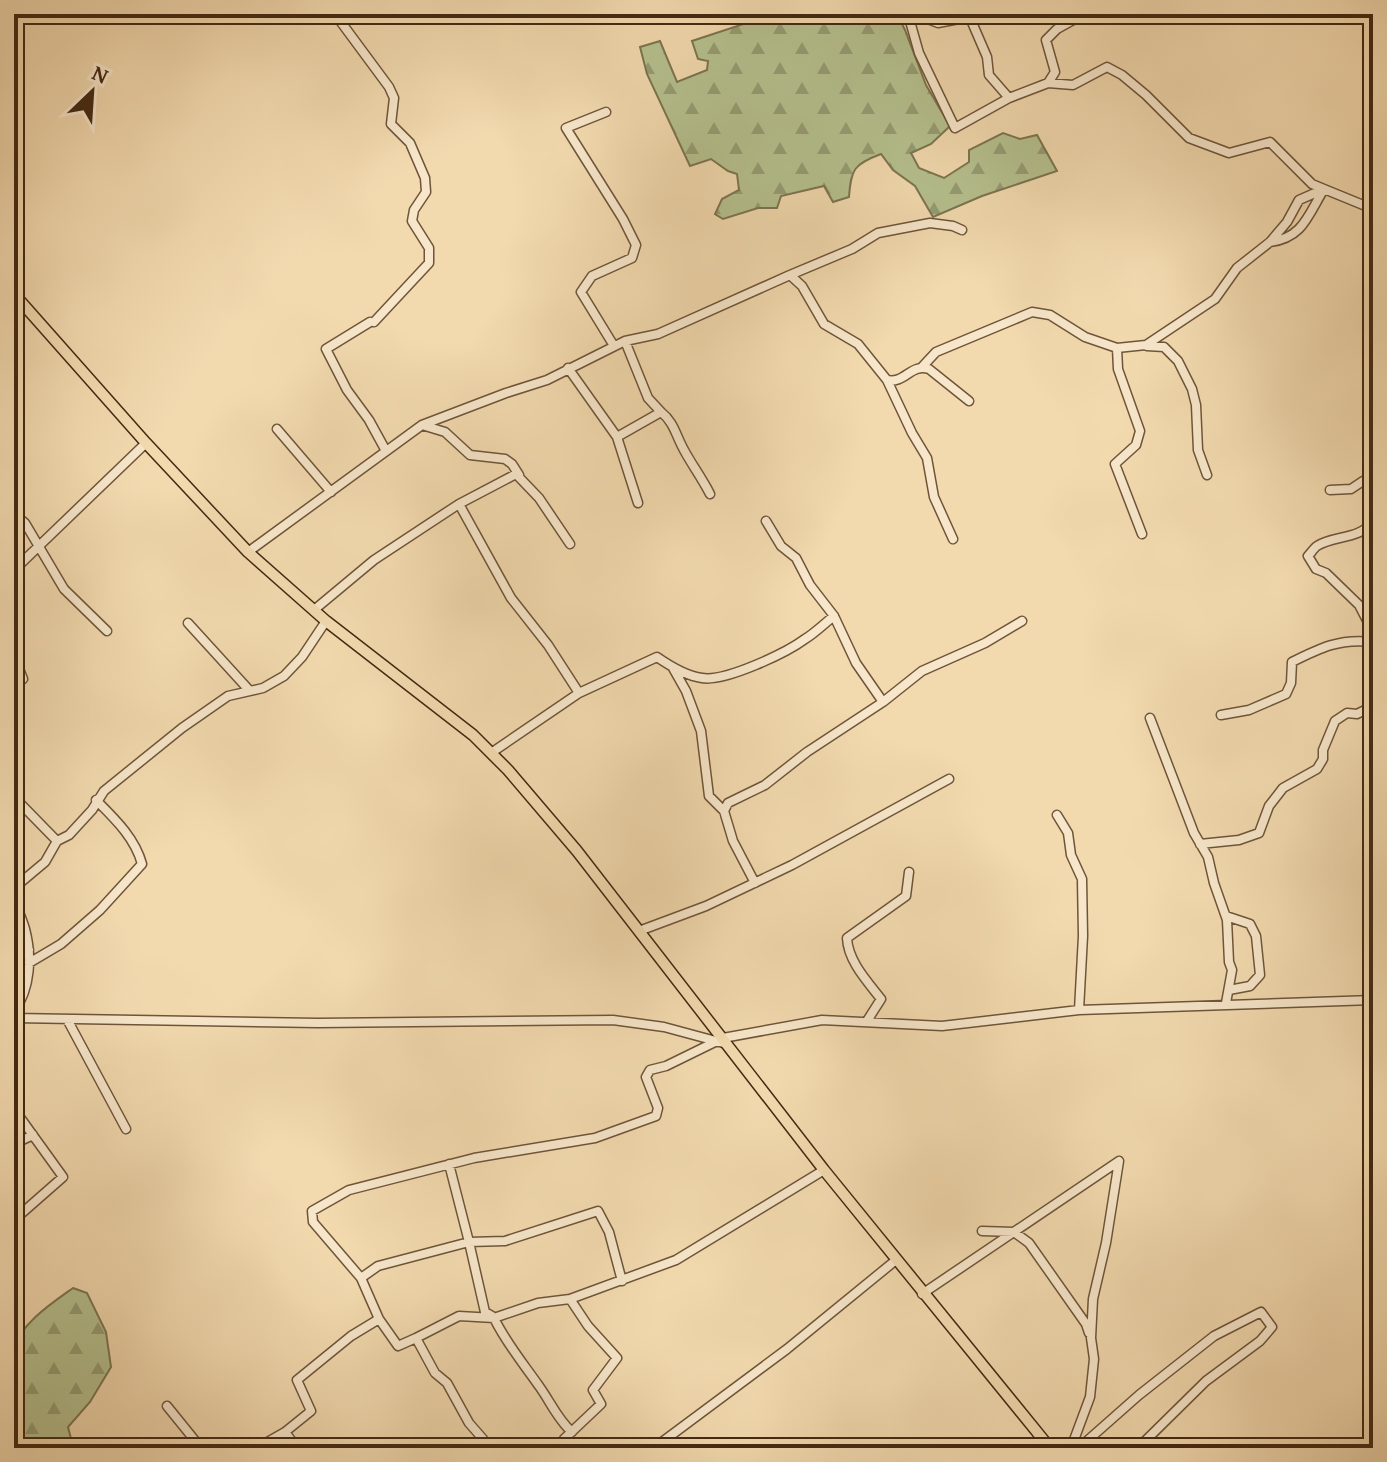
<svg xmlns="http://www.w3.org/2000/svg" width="1387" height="1462" font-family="'Gentium Book Plus',serif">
	<defs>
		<pattern id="forest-firs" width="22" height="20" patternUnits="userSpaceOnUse" patternTransform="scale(2)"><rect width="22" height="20" fill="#b5c08e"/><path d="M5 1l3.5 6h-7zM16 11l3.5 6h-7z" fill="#959c73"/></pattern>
	</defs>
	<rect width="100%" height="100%" fill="#f2d9ae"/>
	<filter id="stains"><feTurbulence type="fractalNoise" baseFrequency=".0025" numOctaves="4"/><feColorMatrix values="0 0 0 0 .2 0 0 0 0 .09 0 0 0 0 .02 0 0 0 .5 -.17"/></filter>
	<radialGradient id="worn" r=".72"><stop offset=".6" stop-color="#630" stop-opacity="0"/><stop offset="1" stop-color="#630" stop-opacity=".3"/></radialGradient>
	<path fill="url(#forest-firs)" stroke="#7c7450" stroke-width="2" d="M774,14H897L905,30L926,85L950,126L931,144L911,153L919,168L944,178L969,162V150L1003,133L1020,139L1037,135L1057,171L982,196L933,217L915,186L893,170L881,154C854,164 851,169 849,197L833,202L824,186L781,196L777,208H758L723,219L715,214L722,199L739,190L737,174L728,171L711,159L690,166L647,74L640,47L660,41L677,82L707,70L708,61L698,59L692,41Z
		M73,1288L87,1293L106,1332L111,1367L90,1402L68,1427L73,1446L70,1448H14V1349C20,1324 52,1303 73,1288Z"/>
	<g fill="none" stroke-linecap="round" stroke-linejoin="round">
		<g stroke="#6e5539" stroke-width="11">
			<path id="minor" d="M335,14L389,87L394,98L391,124L410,143L425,178L426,192L414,210L412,221L429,248V263L374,322
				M908,14L919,53L955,128L1009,98
				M915,14L938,23L964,18L971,20L987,57L989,75L1009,98L1048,83L1073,85L1107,67L1122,75L1146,95L1189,138L1229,153L1270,142L1312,184L1324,189C1308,215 1303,238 1270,242
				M1048,83L1055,72L1046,40L1057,29L1084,14
				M606,112L566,128L623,219L636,245L632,258L592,276L581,292L614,346
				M790,275L852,249L878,233L930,223L953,226L962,230
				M370,322L326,349L347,390L369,420L386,451
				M1147,346L1164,347L1178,361L1192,389L1196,405L1198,450L1207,475
				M1117,348L1118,369L1140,431L1136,445L1115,464L1142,534
				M922,367L936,352L1032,312L1050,315L1085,337L1117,348L1146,345L1215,299L1237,268L1270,242L1287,222L1299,200L1324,189L1373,209
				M568,368L617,437L638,503
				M887,380L912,433L927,458L934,497L953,539
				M661,412C674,422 676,436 684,450C692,465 702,478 710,494
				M422,425L445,432L470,455L505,459L512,464L519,475
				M277,429L331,492
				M617,437L661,412L648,398L625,341
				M1330,490L1351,489L1363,481L1373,484
				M459,504L511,598L548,645L579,693
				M14,514L25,523L64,589L107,631
				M766,521L781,546L796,558L810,585L834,616L856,663L883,702
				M1373,521C1360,540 1334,535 1317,546C1314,548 1311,553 1308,556L1316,569L1326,573L1359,605L1373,632V645
				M248,552L422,425L506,393L547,380L625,341L658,334L790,275L802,286L824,324L858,344L887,380C905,384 911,363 929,369L969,401
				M14,570L146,443
				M314,610L374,560L459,504L516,474L539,498L570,544
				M188,623L249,690
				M14,656L23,679L14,687
				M673,668L686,691L701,731L709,796L724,811
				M1221,715L1249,710L1286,694L1291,683L1292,662C1320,648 1340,638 1372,642
				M1150,718L1194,833L1208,857L1214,883L1227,920L1229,962L1232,970L1226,1003
				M491,753L579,693L657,657C670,666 686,676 702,678C725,682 786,653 805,639C815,633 825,623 834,616
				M14,797L57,841
				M1057,815L1068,833L1071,855L1082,879L1083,936L1079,1010
				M1200,844L1239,840L1259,833L1269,806L1283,788L1317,769L1323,759V750L1335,721L1347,713L1357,714L1373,706
				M755,883L733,841L724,811L728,803L765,785L807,752L883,702L922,671L985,643L1022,621
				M14,888L45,862L57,841L69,835L92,810L104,791L182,728L228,696L263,688L284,676L302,657L326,621
				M1226,916L1250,924L1256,936L1260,975L1250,986L1229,990
				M639,931L706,906L792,865L949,779
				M14,936L29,950
				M29,963L61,944L100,910L142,864C135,838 115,819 96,800
				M14,1011C31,989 32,955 25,929C21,914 11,901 19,886
				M14,1018L318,1023L613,1020L664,1027L727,1044
				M68,1021L126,1129
				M867,1021L881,999C867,981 848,961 847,938L906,896L909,872
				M723,1038L822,1020L942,1026L1079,1010L1373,1000
				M14,1109L63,1177L14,1220
				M14,1144L33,1135
				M449,1164L469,1242L505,1241L598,1211L609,1232L622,1281
				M982,1231L1014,1232L1029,1243L1086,1324L1089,1333
				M361,1278L378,1266L469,1242L485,1312L492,1316
				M922,1294L1119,1161L1106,1243L1093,1299L1091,1338L1094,1359L1090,1397L1071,1448
				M570,1299L538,1303L494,1318C506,1343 523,1363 539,1386C550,1401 558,1420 572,1432
				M416,1338L398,1346L379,1319L361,1278L313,1222L312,1211L349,1190L474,1158L595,1138L656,1116L658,1108L646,1077L650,1070L666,1066L717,1041
				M167,1406L201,1448
				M285,1432L311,1411L297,1380L351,1336L379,1319
				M257,1448L285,1432L297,1448
				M486,1448L483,1439L469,1423L447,1383L435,1373L416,1338L459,1316L494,1318
				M562,1448L564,1439L601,1404L593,1390L617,1358L588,1326L570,1299L676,1260L824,1170
				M654,1448L787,1349L896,1260
				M1079,1448L1139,1395L1214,1336L1261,1312L1272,1327L1260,1341L1206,1381L1138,1448"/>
		</g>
		<g stroke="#422912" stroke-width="13">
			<path id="major" d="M14,294L146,443L248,552L326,621L473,735L508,770L577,851L824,1170L1050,1448"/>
		</g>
		<use href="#minor" stroke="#f7e6ca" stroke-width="8"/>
		<use href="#major" stroke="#f2d9ae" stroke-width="10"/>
	</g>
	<rect width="1387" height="1462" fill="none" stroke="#f2d9ae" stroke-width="48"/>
	<rect x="16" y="16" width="1355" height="1430" fill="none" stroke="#422912" stroke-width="4"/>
	<rect x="24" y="24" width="1339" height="1414" fill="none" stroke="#422912" stroke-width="2"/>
	<g transform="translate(92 92) rotate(25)" stroke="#f7e6ca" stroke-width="6" paint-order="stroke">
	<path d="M0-6L14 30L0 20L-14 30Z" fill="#422912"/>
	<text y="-12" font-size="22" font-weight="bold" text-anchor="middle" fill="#422912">N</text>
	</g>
	<rect width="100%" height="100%" filter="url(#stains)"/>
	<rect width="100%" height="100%" fill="url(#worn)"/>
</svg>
